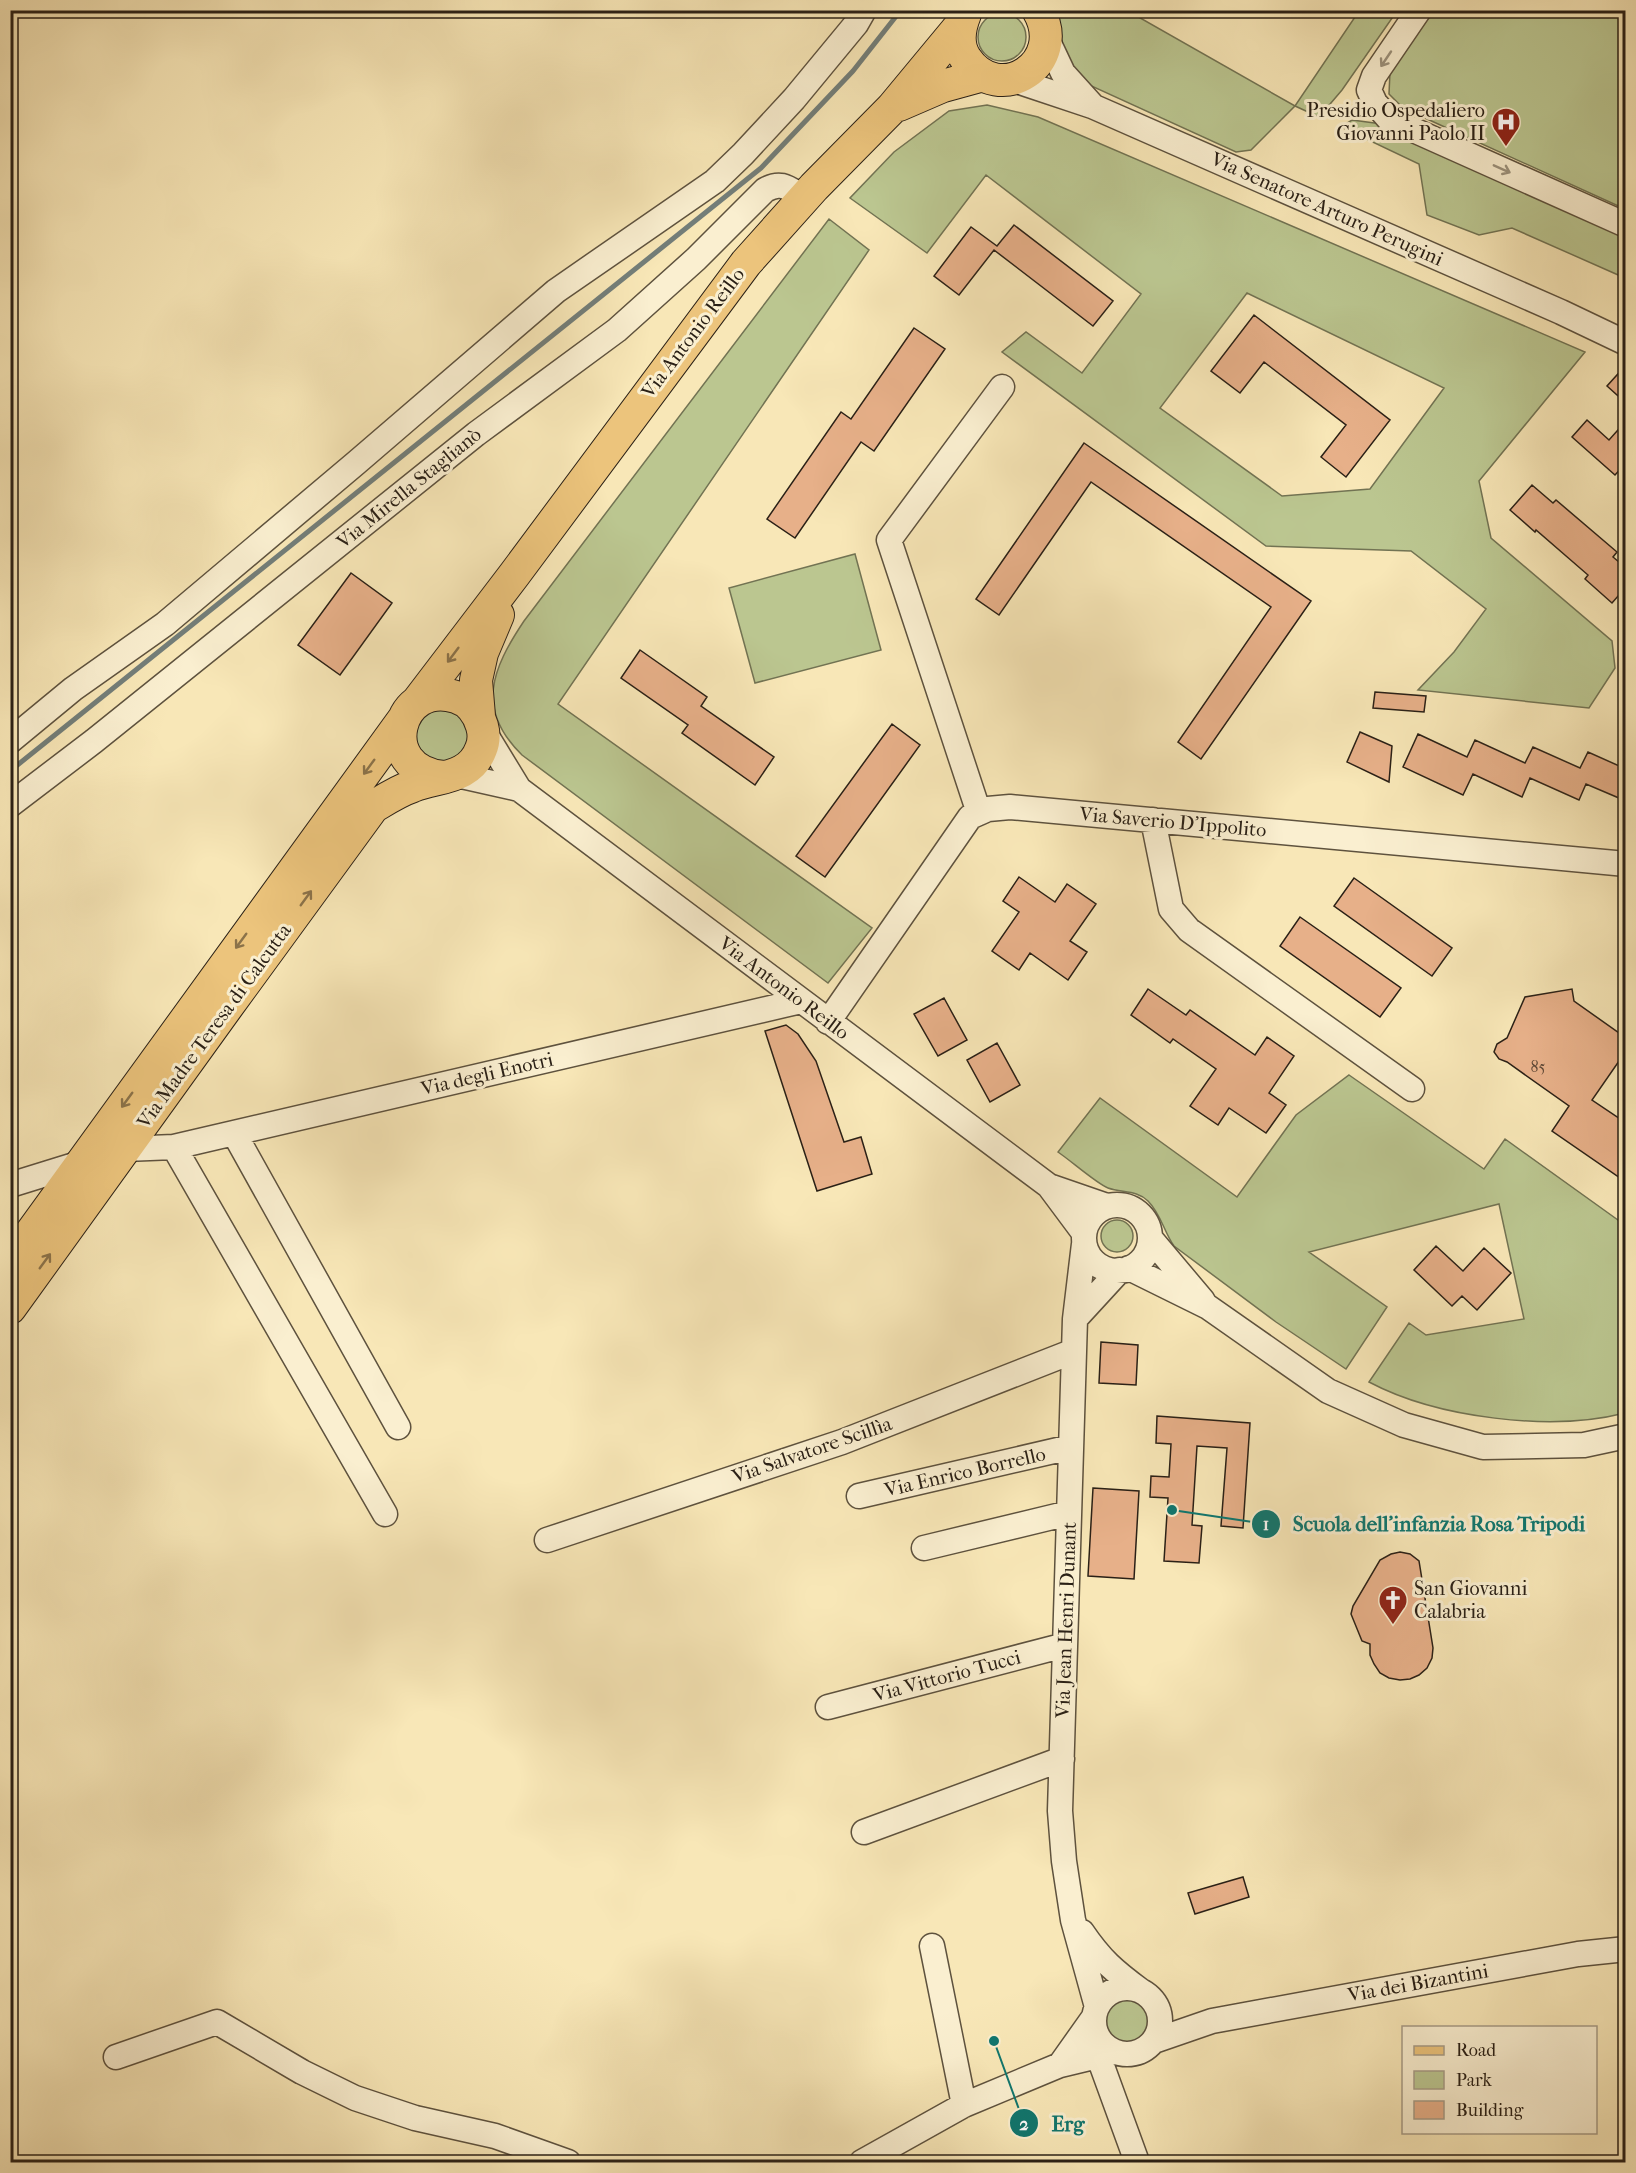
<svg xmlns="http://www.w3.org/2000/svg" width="1636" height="2173" font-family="'IM FELL French Canon',serif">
	<rect width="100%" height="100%" fill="#f8e7b7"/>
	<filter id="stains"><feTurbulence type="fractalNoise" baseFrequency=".00333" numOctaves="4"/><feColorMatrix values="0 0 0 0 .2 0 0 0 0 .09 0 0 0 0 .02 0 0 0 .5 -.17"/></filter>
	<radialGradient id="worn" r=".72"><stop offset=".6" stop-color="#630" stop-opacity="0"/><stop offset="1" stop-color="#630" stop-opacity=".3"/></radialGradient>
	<path fill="#bbc690" stroke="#727353" stroke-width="1.5" fill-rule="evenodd" d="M1058,11H1128L1295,106L1359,11H1397L1342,90L1319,117L1295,106L1251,150L1236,152L1087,84L1070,64L1056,26Z
		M1433,11H1625V209L1403,108L1389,94L1390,72Z
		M978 37a24 24 0 1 1 48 0a24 24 0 1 1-48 0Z
		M987,105L1038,117L1585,352L1479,481L1491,538L1612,641L1615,668L1589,708L1418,690L1454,652L1486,609L1411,551L1266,546L1002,352L1026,332L1082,373L1141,294L986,175L927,253L850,198L894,152L949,111ZM1247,293L1444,388L1370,489L1282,496L1160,408Z
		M1352,120L1382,124L1625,236V278L1512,228L1479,235L1427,215L1419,164L1341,127Z
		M829,219L869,250L558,704L872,928L828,983L522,755C475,709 492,669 524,621Z
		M855,554L881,650L755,683L729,588Z
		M416 735a26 26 0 1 1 52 0a26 26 0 1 1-52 0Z
		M1349,1075L1484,1169L1505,1139L1618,1220L1625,1210V1413C1551,1432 1437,1418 1369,1382L1409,1323L1426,1335L1524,1319L1499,1204L1309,1252L1387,1307L1346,1369L1276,1322L1174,1246C1164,1232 1161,1214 1148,1201C1137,1190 1122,1193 1108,1188C1097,1184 1070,1160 1058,1152L1100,1098L1237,1197L1296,1115Z
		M1101 1236a16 16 0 1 1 32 0a16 16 0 1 1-32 0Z
		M1103 2018a24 24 0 1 1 48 0a24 24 0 1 1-48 0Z"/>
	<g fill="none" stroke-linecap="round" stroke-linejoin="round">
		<path stroke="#737e79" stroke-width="5" d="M10,771L761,168L853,71L901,10"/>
	</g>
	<path fill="#e7b089" stroke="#2a2016" stroke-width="1.5" d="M1014,225L1113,301L1093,326L994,250L959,295L934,276L971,227L997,246Z
		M1254,315L1390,420L1346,477L1321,457L1346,425L1264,362L1240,393L1211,371Z
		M914,328L945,349L874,451L861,442L795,538L767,519L841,412L851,419Z
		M1626,365V403L1607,386Z
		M1587,420L1609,440L1626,421V463L1615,475L1572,437Z
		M1084,443L1311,601L1201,759L1178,742L1271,607L1091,482L999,615L976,599Z
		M1532,485L1553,503L1556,500L1617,552L1613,557L1626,568V587L1612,603L1585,579L1588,575L1536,530L1535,532L1510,510Z
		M351,573L392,603L340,675L298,645Z
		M640,650L707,697L701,706L774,757L755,785L682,733L688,725L621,678Z
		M1375,692L1426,696L1424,712L1373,708Z
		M892,724L920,745L825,877L796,856Z
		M1360,732L1392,746L1389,782L1347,762Z
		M1418,734L1467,757L1475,740L1525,763L1533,747L1580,768L1588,752L1626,769V801L1586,784L1579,800L1530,778L1522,797L1473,774L1463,795L1403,767Z
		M1019,877L1055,902L1067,884L1096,904L1070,941L1087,952L1068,980L1030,953L1019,970L992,951L1019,912L1003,901Z
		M1354,878L1452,948L1432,976L1334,906Z
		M1300,917L1401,988L1380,1017L1280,946Z
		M1148,989L1186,1015L1190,1010L1255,1055L1267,1037L1294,1056L1269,1093L1286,1105L1266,1133L1229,1108L1218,1125L1190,1106L1216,1069L1173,1039L1170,1043L1131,1015Z
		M1572,989L1574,1001L1626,1038V1051L1592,1100L1626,1123V1182L1552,1131L1569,1106L1507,1062L1499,1059L1494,1052L1497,1044L1507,1038L1525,997Z
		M944,998L967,1040L938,1056L914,1014Z
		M786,1025L798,1034L816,1061L844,1142L861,1137L872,1174L817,1191L765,1031Z
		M997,1043L1020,1085L990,1102L967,1060Z
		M1436,1246L1463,1271L1484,1248L1511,1273L1477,1310L1462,1296L1452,1306L1414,1270Z
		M1101,1342L1138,1345L1136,1385L1099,1383Z
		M1157,1416L1250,1423L1243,1528L1221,1526L1227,1448L1197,1446L1192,1525L1202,1526L1199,1563L1164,1561L1168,1498L1150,1497L1151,1476L1169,1477L1171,1444L1156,1443Z
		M1093,1488L1139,1491L1134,1579L1088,1576Z
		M1400,1552L1410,1554L1419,1561L1433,1648L1432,1658L1427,1668L1419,1675L1410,1679L1400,1680L1389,1678L1380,1673L1374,1664L1370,1655V1644L1362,1641L1351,1614L1353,1606L1380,1560L1391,1554Z
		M1243,1877L1249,1897L1195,1914L1188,1893Z"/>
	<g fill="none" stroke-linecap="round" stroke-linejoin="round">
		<g stroke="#5e523e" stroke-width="27">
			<path id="minor" d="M1419,10L1374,76L1369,90L1375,103L1389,119L1626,225
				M1047,39L1063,73L1091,104
				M1011,79L1092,106L1561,312L1626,343
				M483,730L519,789L1049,1186L1107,1206
				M10,741L73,689L165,624L356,463L556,291L715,181L743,154L794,99L856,24L864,10
				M457,775L519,789
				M10,805L94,741L476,434L617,330L696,259L765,190C782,180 789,189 804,198
				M979,813L889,540L1002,387
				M1153,820L1171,909L1189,930L1412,1089
				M828,1022L970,817L988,809L1010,807L1626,864
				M234,1133L398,1427
				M174,1147L385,1514
				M125,1149L174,1147L801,1001
				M10,1185L81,1163
				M1049,1186L1084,1233
				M1084 1238a33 33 0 1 1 66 0a33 33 0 1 1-66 0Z
				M1150,1238L1203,1301
				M1084,1244L1075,1319L1060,1811L1064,1861L1073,1920L1097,2007
				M1129,1268L1208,1307L1328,1391L1404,1425L1483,1447L1584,1445L1626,1436
				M1075,1319L1120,1270
				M859,1496L1071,1447
				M547,1540L842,1442L1074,1351
				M924,1548L1069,1513
				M828,1707L1065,1645
				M864,1832L1062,1759
				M1082,1932C1101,1960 1114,1971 1141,1991
				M932,1946L964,2105
				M1094 2021a33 33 0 1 1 66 0a33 33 0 1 1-66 0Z
				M1098,2040V2055L1137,2162
				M1154,2041L1212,2021L1578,1954L1626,1949
				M116,2057L217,2022L302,2072L355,2098L415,2118L495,2136L568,2162
				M1060,2065L1094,2017
				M862,2162L964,2105L1060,2065L1114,2052"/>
		</g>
		<g stroke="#2a2016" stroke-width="34">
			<path id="major" d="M965,14C959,29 956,45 966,59C999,108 1069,63 1038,10
				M899,105L943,86L983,75
				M418,701L514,575L746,263L814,187L892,108L960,26
				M479,716L476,680L482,653L498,615
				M10,1262L403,720
				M10,1308L227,1007L373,807C386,799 398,791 413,786C439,776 470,779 481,749C484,742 484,733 482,726C478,713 469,701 456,697C398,678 373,769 443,777"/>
		</g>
		<use href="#minor" stroke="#faefd0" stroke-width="24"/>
		<use href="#major" stroke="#ecc47c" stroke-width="32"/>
	</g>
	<defs><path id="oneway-shaft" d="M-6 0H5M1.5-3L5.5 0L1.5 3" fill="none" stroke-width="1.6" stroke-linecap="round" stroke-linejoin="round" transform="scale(1.5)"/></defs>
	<g stroke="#9c927c">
		<use href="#oneway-shaft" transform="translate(1386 59) rotate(124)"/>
		<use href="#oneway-shaft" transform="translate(1502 169) rotate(24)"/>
	</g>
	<g stroke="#8b7249">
		<use href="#oneway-shaft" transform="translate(453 655) rotate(127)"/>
		<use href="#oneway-shaft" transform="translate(369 767) rotate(126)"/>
		<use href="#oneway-shaft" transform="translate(306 898) rotate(-54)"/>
		<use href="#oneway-shaft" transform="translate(241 941) rotate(126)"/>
		<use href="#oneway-shaft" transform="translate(127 1100) rotate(126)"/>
		<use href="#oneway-shaft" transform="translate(45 1261) rotate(-54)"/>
	</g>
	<defs>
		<g id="hospital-pin" transform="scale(1.5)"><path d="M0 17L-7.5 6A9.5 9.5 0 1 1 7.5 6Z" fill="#8f2418" stroke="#faefd0"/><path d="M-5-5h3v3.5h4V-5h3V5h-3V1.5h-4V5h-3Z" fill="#fff"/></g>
		<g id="church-pin" transform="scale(1.5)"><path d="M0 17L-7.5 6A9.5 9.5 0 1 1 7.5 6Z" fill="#8f2418" stroke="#faefd0"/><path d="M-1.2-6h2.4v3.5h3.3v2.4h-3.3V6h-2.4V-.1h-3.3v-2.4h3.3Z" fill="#fff"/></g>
	</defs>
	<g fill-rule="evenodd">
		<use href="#hospital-pin" x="1506" y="122"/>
		<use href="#church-pin" x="1393" y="1600"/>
	</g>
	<g text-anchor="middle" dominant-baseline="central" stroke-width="6" stroke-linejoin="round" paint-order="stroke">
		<g font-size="16" fill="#594433">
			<text x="1538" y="1066">85</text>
		</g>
		<g font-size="20" fill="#2a2016" stroke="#faefd0" text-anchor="end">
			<text x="1485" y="110">Presidio Ospedaliero<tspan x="1485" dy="23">Giovanni Paolo II</tspan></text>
			<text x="1414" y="1588" text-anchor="start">San Giovanni<tspan x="1414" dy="23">Calabria</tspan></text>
		</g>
		<g font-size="20" fill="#2a2016" stroke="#faefd0">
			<text transform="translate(1327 209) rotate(24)">Via Senatore Arturo Perugini</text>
			<text transform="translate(693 333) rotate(-53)">Via Antonio Reillo</text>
			<text transform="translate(409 488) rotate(-39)">Via Mirella Staglianò</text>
			<text transform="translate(1173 822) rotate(5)">Via Saverio D'Ippolito</text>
			<text transform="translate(784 988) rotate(37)">Via Antonio Reillo</text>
			<text transform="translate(214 1026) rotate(-54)">Via Madre Teresa di Calcutta</text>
			<text transform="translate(487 1074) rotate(-13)">Via degli Enotri</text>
			<text transform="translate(812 1450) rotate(-19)">Via Salvatore Scillìa</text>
			<text transform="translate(965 1472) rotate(-13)">Via Enrico Borrello</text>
			<text transform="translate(1066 1620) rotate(-88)">Via Jean Henri Dunant</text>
			<text transform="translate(947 1676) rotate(-15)">Via Vittorio Tucci</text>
			<text transform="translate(1418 1983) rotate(-10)">Via dei Bizantini</text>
		</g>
	</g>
	<path fill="none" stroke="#0f766e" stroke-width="2" d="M1172 1510L1266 1524M994 2041L1024 2123"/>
	<g fill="#0f766e" stroke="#faefd0" stroke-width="2">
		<circle cx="1172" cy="1510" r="6"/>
		<circle cx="994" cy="2041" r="6"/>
		<circle cx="1266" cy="1524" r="15"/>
		<circle cx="1024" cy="2123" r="15"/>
	</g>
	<g font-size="18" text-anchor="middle" font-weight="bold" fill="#fff">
		<text x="1266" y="1530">1</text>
		<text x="1024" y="2130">2</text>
	</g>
	<g font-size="21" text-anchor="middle" font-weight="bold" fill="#0f766e" stroke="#faefd0" stroke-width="6" stroke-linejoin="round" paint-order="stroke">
		<text x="1439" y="1531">Scuola dell'infanzia Rosa Tripodi</text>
		<text x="1068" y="2131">Erg</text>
	</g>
	<rect width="1636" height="2173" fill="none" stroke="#f8e7b7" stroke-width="36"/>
	<rect x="12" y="12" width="1612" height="2149" fill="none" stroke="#2a2016" stroke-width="3"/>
	<rect x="18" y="18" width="1600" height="2137" fill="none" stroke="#2a2016" stroke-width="1.5"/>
	<rect x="1402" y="2026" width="195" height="108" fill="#faefd0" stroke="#a79c86" stroke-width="1.5"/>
	<rect x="1414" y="2046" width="30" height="9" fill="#ecc47c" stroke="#a79c86" stroke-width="1.5"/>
	<text x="1456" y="2056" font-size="18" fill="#2a2016">Road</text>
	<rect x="1414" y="2071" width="30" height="18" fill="#bbc690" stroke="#a79c86" stroke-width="1.5"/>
	<text x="1456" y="2086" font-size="18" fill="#2a2016">Park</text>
	<rect x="1414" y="2101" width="30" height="18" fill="#e7b089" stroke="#a79c86" stroke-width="1.5"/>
	<text x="1456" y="2116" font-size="18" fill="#2a2016">Building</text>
	<rect width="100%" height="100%" filter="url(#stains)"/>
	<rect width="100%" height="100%" fill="url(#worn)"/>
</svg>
